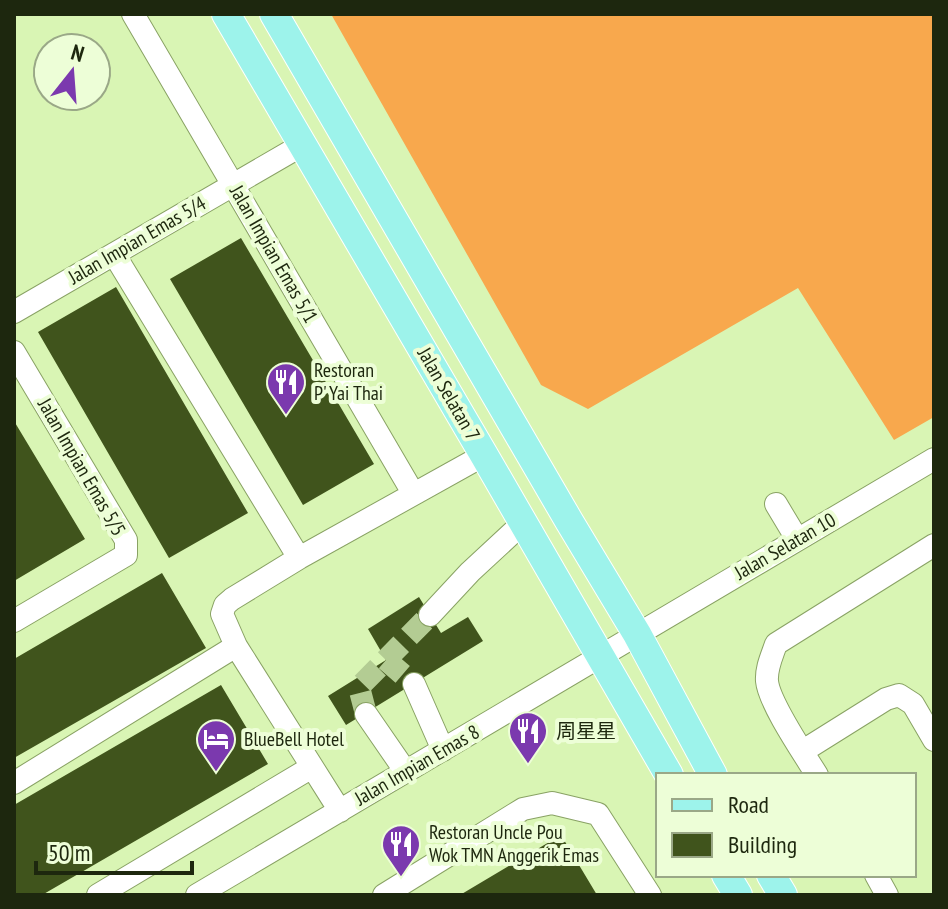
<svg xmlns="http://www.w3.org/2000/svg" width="948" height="909" font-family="'PT Sans Narrow','Noto Sans SC',sans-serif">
	<rect width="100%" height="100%" fill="#d9f5b4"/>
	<path fill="#f8a84d" d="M331,14H934V417L894,440L798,288L588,409L541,385Z"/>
	<path fill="#40541c" d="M241,238L374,464L303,505L170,279Z
		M116,287L248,513L169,558L38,332Z
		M14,421L85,539L14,581Z
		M162,573L206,648L14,758V659Z
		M419,597L441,633L468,617L483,641L346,725L328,696L386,660L368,629Z
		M221,685L268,764L42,895H14V805Z
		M561,835L597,895H460Z"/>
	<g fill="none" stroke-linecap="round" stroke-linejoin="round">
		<path stroke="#b3cc93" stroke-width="22" stroke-dasharray="22 11" stroke-linecap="butt" d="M386,660L414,684
			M366,714L359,687L430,615"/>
		<g stroke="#89a264" stroke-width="24">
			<path id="minor" d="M133,14L413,493
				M114,254L299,558
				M14,312L302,145
				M14,352L126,540V555L14,621
				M776,504L797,539
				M430,615L470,572L524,522
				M414,684L443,750
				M366,714L406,772
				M803,751L886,699L899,695L913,704L934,740
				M817,775C804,754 769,703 767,681C766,668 772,656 776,644L934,545
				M14,783L236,646
				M340,811L236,646L222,614L225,605L232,599L299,558L484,455
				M876,875L887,895
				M98,895L312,767
				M197,895C443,751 687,603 934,459
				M384,895L523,809L552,803L598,814L650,895"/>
		</g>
		<g stroke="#fff" stroke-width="30">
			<path id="major" d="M226,14L484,455L669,775
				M274,14L569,521L637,634L713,775
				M726,875L738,895
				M771,875L783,895"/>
		</g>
		<use href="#minor" stroke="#fff" stroke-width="22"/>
		<use href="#major" stroke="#9df3eb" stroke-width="28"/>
	</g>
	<defs>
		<g id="restaurant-pin" transform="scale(2)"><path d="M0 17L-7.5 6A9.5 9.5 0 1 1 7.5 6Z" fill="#7b39ae" stroke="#edfed7"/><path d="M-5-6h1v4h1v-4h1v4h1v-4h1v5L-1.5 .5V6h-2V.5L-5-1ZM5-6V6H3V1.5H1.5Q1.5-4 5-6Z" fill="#fff"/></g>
		<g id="hotel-pin" transform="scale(2)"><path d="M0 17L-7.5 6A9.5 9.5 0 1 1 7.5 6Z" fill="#7b39ae" stroke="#edfed7"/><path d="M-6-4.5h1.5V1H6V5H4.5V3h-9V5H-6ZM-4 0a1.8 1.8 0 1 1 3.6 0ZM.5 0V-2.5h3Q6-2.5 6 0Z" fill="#fff"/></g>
	</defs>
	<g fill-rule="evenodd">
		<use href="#restaurant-pin" x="286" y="382"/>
		<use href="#restaurant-pin" x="528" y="731"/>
		<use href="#hotel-pin" x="216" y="739"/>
		<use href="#restaurant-pin" x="401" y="844"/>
	</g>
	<g text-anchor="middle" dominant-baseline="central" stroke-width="8" stroke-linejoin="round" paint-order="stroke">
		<g font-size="20" fill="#1d270e" stroke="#edfed7">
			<text transform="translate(137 240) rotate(-30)">Jalan Impian Emas 5/4</text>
			<text transform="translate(274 254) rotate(60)">Jalan Impian Emas 5/1</text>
			<text transform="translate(449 394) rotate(60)">Jalan Selatan 7</text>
			<text transform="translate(82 467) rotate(60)">Jalan Impian Emas 5/5</text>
			<text transform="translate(785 546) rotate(-30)">Jalan Selatan 10</text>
			<text transform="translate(417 765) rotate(-30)">Jalan Impian Emas 8</text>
		</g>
		<g font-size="20" fill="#1d270e" stroke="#edfed7" text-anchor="start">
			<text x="314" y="370">Restoran<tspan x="314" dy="23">P' Yai Thai</tspan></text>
			<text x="556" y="731">周星星</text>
			<text x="244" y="739">BlueBell Hotel</text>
			<text x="429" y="832">Restoran Uncle Pou<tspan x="429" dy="23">Wok TMN Anggerik Emas</tspan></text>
		</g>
	</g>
	<rect width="948" height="909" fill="none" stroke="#1d270e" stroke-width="32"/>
	<rect x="656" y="773" width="260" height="104" fill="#edfed7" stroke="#9aa887" stroke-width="2"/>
	<rect x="672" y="799" width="40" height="12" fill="#9df3eb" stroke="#9aa887" stroke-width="2"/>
	<text x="728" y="813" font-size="24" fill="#1d270e">Road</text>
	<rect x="672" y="833" width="40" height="24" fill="#40541c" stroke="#9aa887" stroke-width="2"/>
	<text x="728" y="853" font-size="24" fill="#1d270e">Building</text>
	<g transform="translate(72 72) rotate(17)"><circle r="38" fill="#edfed7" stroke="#9aa887" stroke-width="2"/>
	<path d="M0-6L14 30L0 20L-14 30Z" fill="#7b39ae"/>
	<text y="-12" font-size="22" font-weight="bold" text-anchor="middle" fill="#1d270e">N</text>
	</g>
	<path d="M36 861v12h156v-12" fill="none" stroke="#1d270e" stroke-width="4"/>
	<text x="48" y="861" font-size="24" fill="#1d270e" stroke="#edfed7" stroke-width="6" paint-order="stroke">50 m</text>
</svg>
